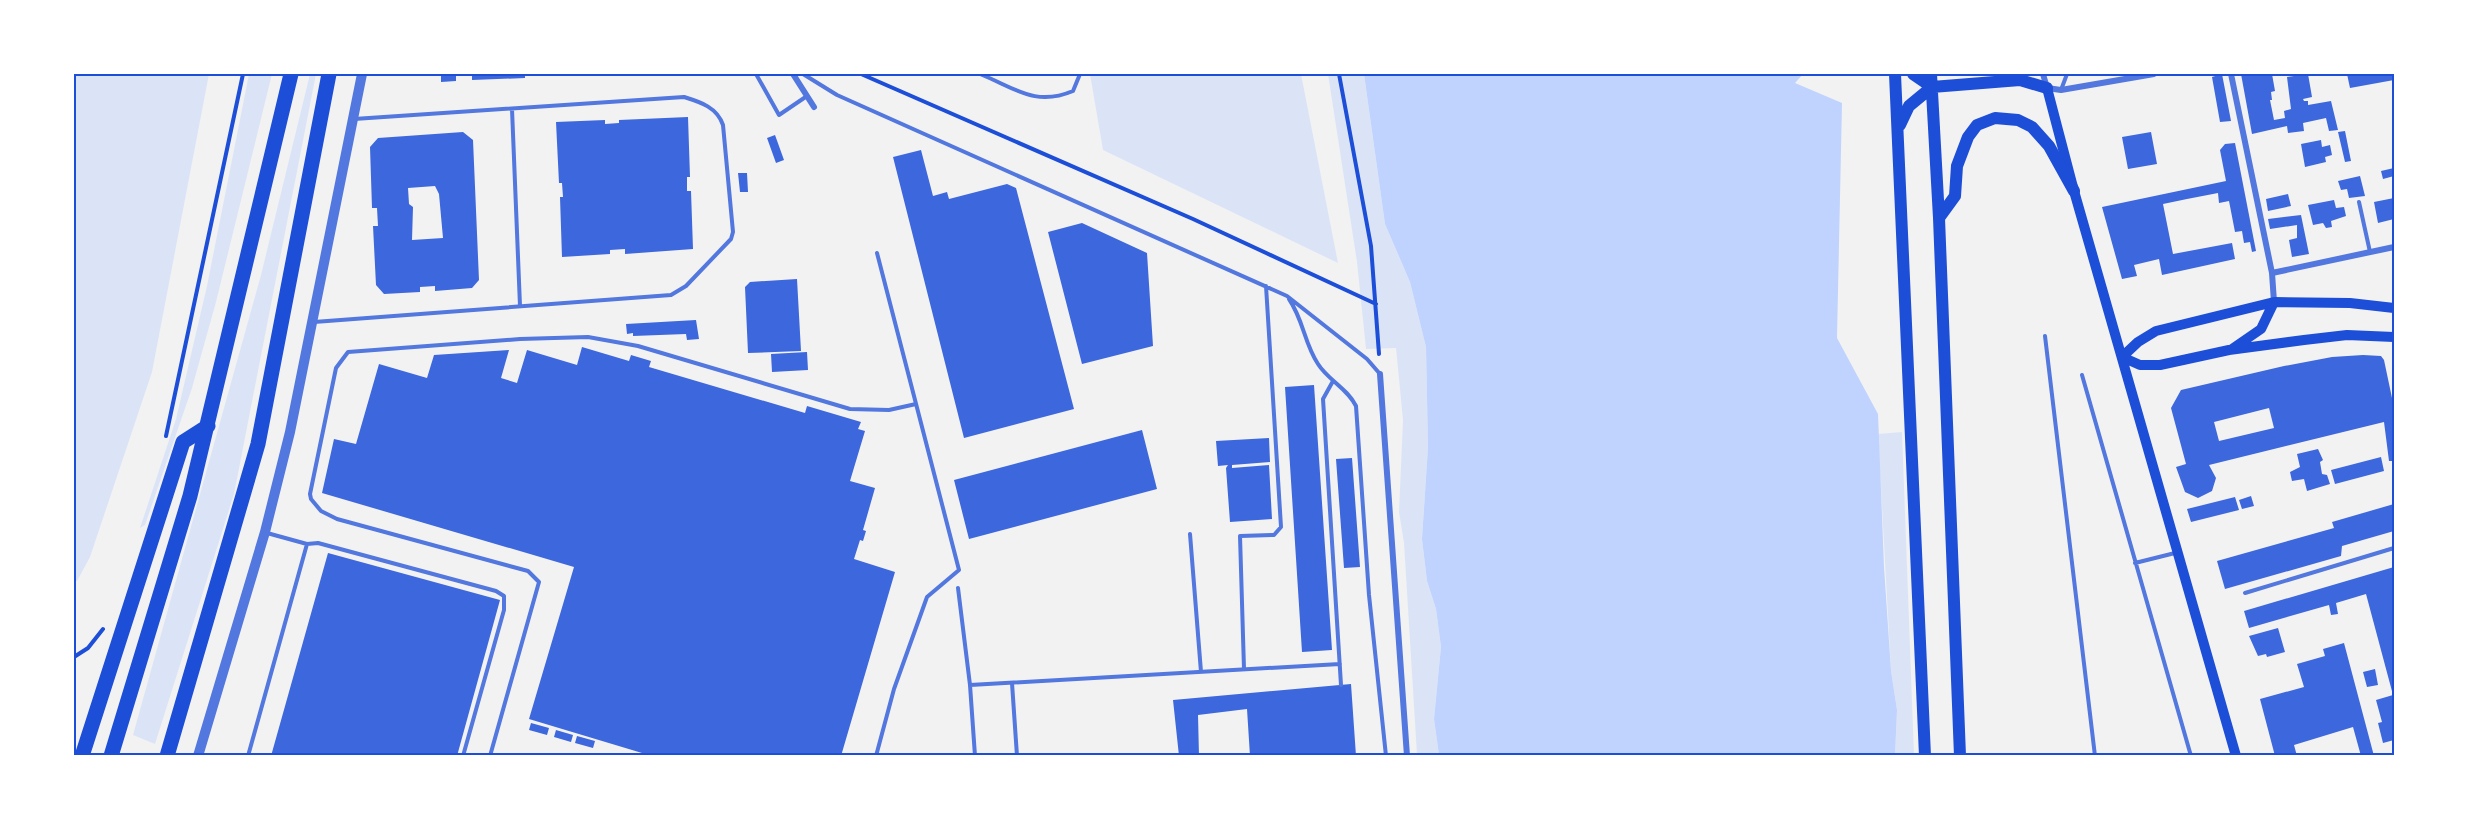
<svg xmlns="http://www.w3.org/2000/svg" width="2468" height="829" font-family="Helvetica,sans-serif">
	<rect width="100%" height="100%" fill="#f2f2f2"/>
	<path fill="#dbe4f7" d="M74,74H209L152,372L90,557L77,581H74Z
		M249,74H272L216,302L192,388L145,525L140,528L176,419L207,286Z
		M310,74H316L234,494L155,744L133,735L261,275Z
		M1090,74H1301L1338,263L1103,150Z
		M1328,74H1364L1385,224L1410,282L1426,347L1428,447L1422,539L1427,581L1436,609L1441,647L1434,719L1439,755H1417L1404,543L1399,512L1403,420L1396,348L1366,349L1357,262Z
		M1902,432L1914,755H1895L1897,710L1891,671L1878,434Z"/>
	<path fill="#bfd3fe" d="M1364,74H1803L1795,83L1842,103L1837,338L1878,414L1884,567L1891,671L1897,710L1895,755H1439L1434,719L1441,647L1436,609L1427,581L1422,539L1428,447L1426,347L1410,282L1385,224Z"/>
	<path fill="#3d67dc" fill-rule="evenodd" d="M441,74H456V81L441,82Z
		M472,74H525V78L472,80Z
		M2222,74L2231,121L2220,122L2212,77Z
		M2241,74H2272L2275,91L2271,92L2272,100H2270L2274,120L2285,118L2284,111L2291,109L2287,77L2308,74L2312,97L2303,99L2304,101H2308V105L2331,101L2338,130L2329,131L2326,118L2303,123L2304,131L2288,133L2287,126L2252,134Z
		M2347,74H2394V80L2350,88Z
		M688,117L690,177H687V191H691L693,249L625,254V249L610,250V254L562,257L560,197H563L562,183H559L556,122L605,120V124L619,123V120Z
		M2345,131L2351,161L2345,162L2338,132Z
		M463,132L473,140L479,280L472,288L435,291V286L420,287V292L384,294L376,285L373,226H378L377,208H372L370,147L378,138ZM435,186L439,194L443,238L412,240L413,207L409,204L408,188Z
		M2151,132L2157,164L2128,169L2122,137Z
		M775,135L784,160L776,163L767,138Z
		M2321,140L2322,147L2330,145L2332,155L2325,157L2326,162L2305,167L2301,144Z
		M2235,143L2256,251L2252,252L2250,242L2244,243L2242,231L2235,232L2229,201L2219,203L2218,193L2187,199L2163,204L2173,254L2232,243L2235,259L2162,275L2159,259L2134,265L2137,276L2122,279L2102,207L2226,181L2220,150L2225,144Z
		M921,150L933,196L947,192L949,199L1007,184L1016,188L1074,409L964,438L893,157Z
		M2394,168V176L2383,179L2381,171Z
		M738,173H747L748,192H740Z
		M2360,176L2365,196L2349,198L2347,189L2341,190L2338,181Z
		M2288,194L2291,206L2268,211L2266,199Z
		M2394,198V219L2378,223L2374,202Z
		M2334,200L2336,208L2344,207L2346,216L2331,221L2332,227L2326,228L2323,223L2313,225L2308,205Z
		M2301,215L2309,254L2292,257L2289,240L2297,238V225L2270,229L2268,219Z
		M1082,223L1147,253L1153,346L1082,364L1048,232Z
		M797,279L801,351L748,353L745,287L750,282Z
		M696,320L699,339L687,340L686,334L633,336V333L627,334L626,324Z
		M582,347L629,361L631,355L651,361L649,367L805,413L807,406L861,422L858,429L865,431L850,481L875,488L863,530L866,531L863,541L860,540L854,559L895,572L841,756H652L529,719L574,567L322,493L334,439L356,444L379,364L427,378L434,355L509,350L501,378L517,383L527,350L577,365Z
		M807,352L808,370L772,372L771,354Z
		M2363,355L2381,356L2384,360L2392,398L2394,397V469L2392,461H2389L2384,422L2209,465L2216,478L2212,491L2198,498L2185,492L2176,467L2186,464L2171,408L2181,390L2284,366L2332,357ZM2269,408L2274,428L2219,441L2214,422Z
		M1314,385L1332,650L1302,652L1285,387Z
		M1142,430L1157,489L969,539L954,480Z
		M1269,438L1270,462L1232,465V468L1269,465L1272,519L1230,522L1226,468L1228,465L1218,466L1216,441Z
		M2318,449L2323,460L2320,462L2322,474L2327,475L2330,484L2307,491L2304,479L2292,481L2290,472L2300,467L2297,454Z
		M2381,457L2384,471L2335,484L2331,470Z
		M1352,458L1360,567L1344,568L1336,459Z
		M2251,496L2254,506L2242,509L2239,500Z
		M2235,497L2239,510L2191,522L2187,509Z
		M2394,504V531L2342,546L2341,556L2225,589L2217,561L2334,528L2332,522Z
		M328,553L500,600L457,756H271Z
		M2394,567V740L2383,743L2378,723L2382,722L2376,700L2393,695L2366,594L2336,603L2338,614L2331,615L2329,605L2249,628L2244,611Z
		M2278,628L2285,652L2267,657L2266,654L2258,656L2249,636Z
		M2344,643L2374,756H2361L2353,727L2294,745L2297,756H2275L2260,699L2304,687L2297,664L2325,656L2323,649Z
		M2375,669L2378,685L2367,687L2363,672Z
		M1351,684L1356,756H1250L1247,709L1198,715L1199,756H1179L1173,700Z
		M531,723L549,728L547,735L529,730Z
		M556,730L573,735L571,742L554,737Z
		M577,736L595,741L593,748L575,743Z"/>
	<g fill="none" stroke-linecap="round" stroke-linejoin="round">
		<path stroke="#1d4ed8" stroke-width="4" d="M861,74L1193,219L1376,304
			M1339,74L1371,246L1379,354
			M166,436L243,74
			M74,657L88,648L103,629"/>
		<path stroke="#5277de" stroke-width="4" d="M756,74L779,115L807,96
			M803,74L837,95L1287,296L1367,359L1380,374
			M980,74C1015,88 1035,107 1073,91L1080,74
			M2061,90L2067,74
			M512,109L520,306
			M2359,202L2370,252
			M1289,299C1304,321 1304,343 1318,364C1328,380 1347,388 1356,406L1369,595L1386,756
			M314,322L671,295L686,286L731,239L733,232L723,125C717,107 700,102 684,97L354,119
			M2045,336L2095,756
			M2082,375L2191,756
			M1333,381L1323,399L1341,685
			M267,533L307,544
			M1190,534L1201,672
			M2135,563L2175,553
			M958,588L970,685L975,756
			M2245,593L2394,548
			M1244,669L1240,536L1274,535L1281,527L1266,286
			M1012,683L1017,756
			M970,685L1340,664
			M248,756L307,544L318,543L496,591L504,596V610L463,756
			M490,756L539,582L528,571L337,519L321,511L311,499L310,494L336,368L348,352L520,339L588,337L638,346L850,409L889,410L916,404
			M876,756L894,689L927,597L959,570L877,253"/>
		<path stroke="#5277de" stroke-width="6" d="M793,74L814,107
			M2043,74L2047,88L2061,90L2154,74
			M2231,74L2272,273L2274,302
			M2272,273L2394,247
			M1380,374L1407,756"/>
		<path stroke="#5277de" stroke-width="10" d="M198,756L265,532L290,432L362,74"/>
		<path stroke="#1d4ed8" stroke-width="10" d="M2047,88L2074,191L2236,756
			M2232,349L2261,329L2274,302
			M2122,357L2138,342L2156,331L2274,302L2350,303L2394,308
			M2122,357L2140,365H2160L2229,350L2304,340L2347,335L2394,337"/>
		<path stroke="#1d4ed8" stroke-width="12" d="M1895,74L1925,756
			M1913,74L1932,87
			M1931,74L1939,218L1960,756
			M1900,125L1909,106L1932,87L2020,80L2047,88
			M1939,218L1955,196L1957,166L1968,137L1977,125L1995,118L2018,120L2032,127L2049,146L2074,191"/>
		<path stroke="#1d4ed8" stroke-width="15" d="M82,756L183,442L208,426
			M111,756L190,496L291,74
			M167,756L258,444L329,74"/>
	</g>
	<rect width="2468" height="829" fill="none" stroke="#ffffff" stroke-width="150"/>
	<rect x="75" y="75" width="2318" height="679" fill="none" stroke="#1d4ed8" stroke-width="2"/>
</svg>
